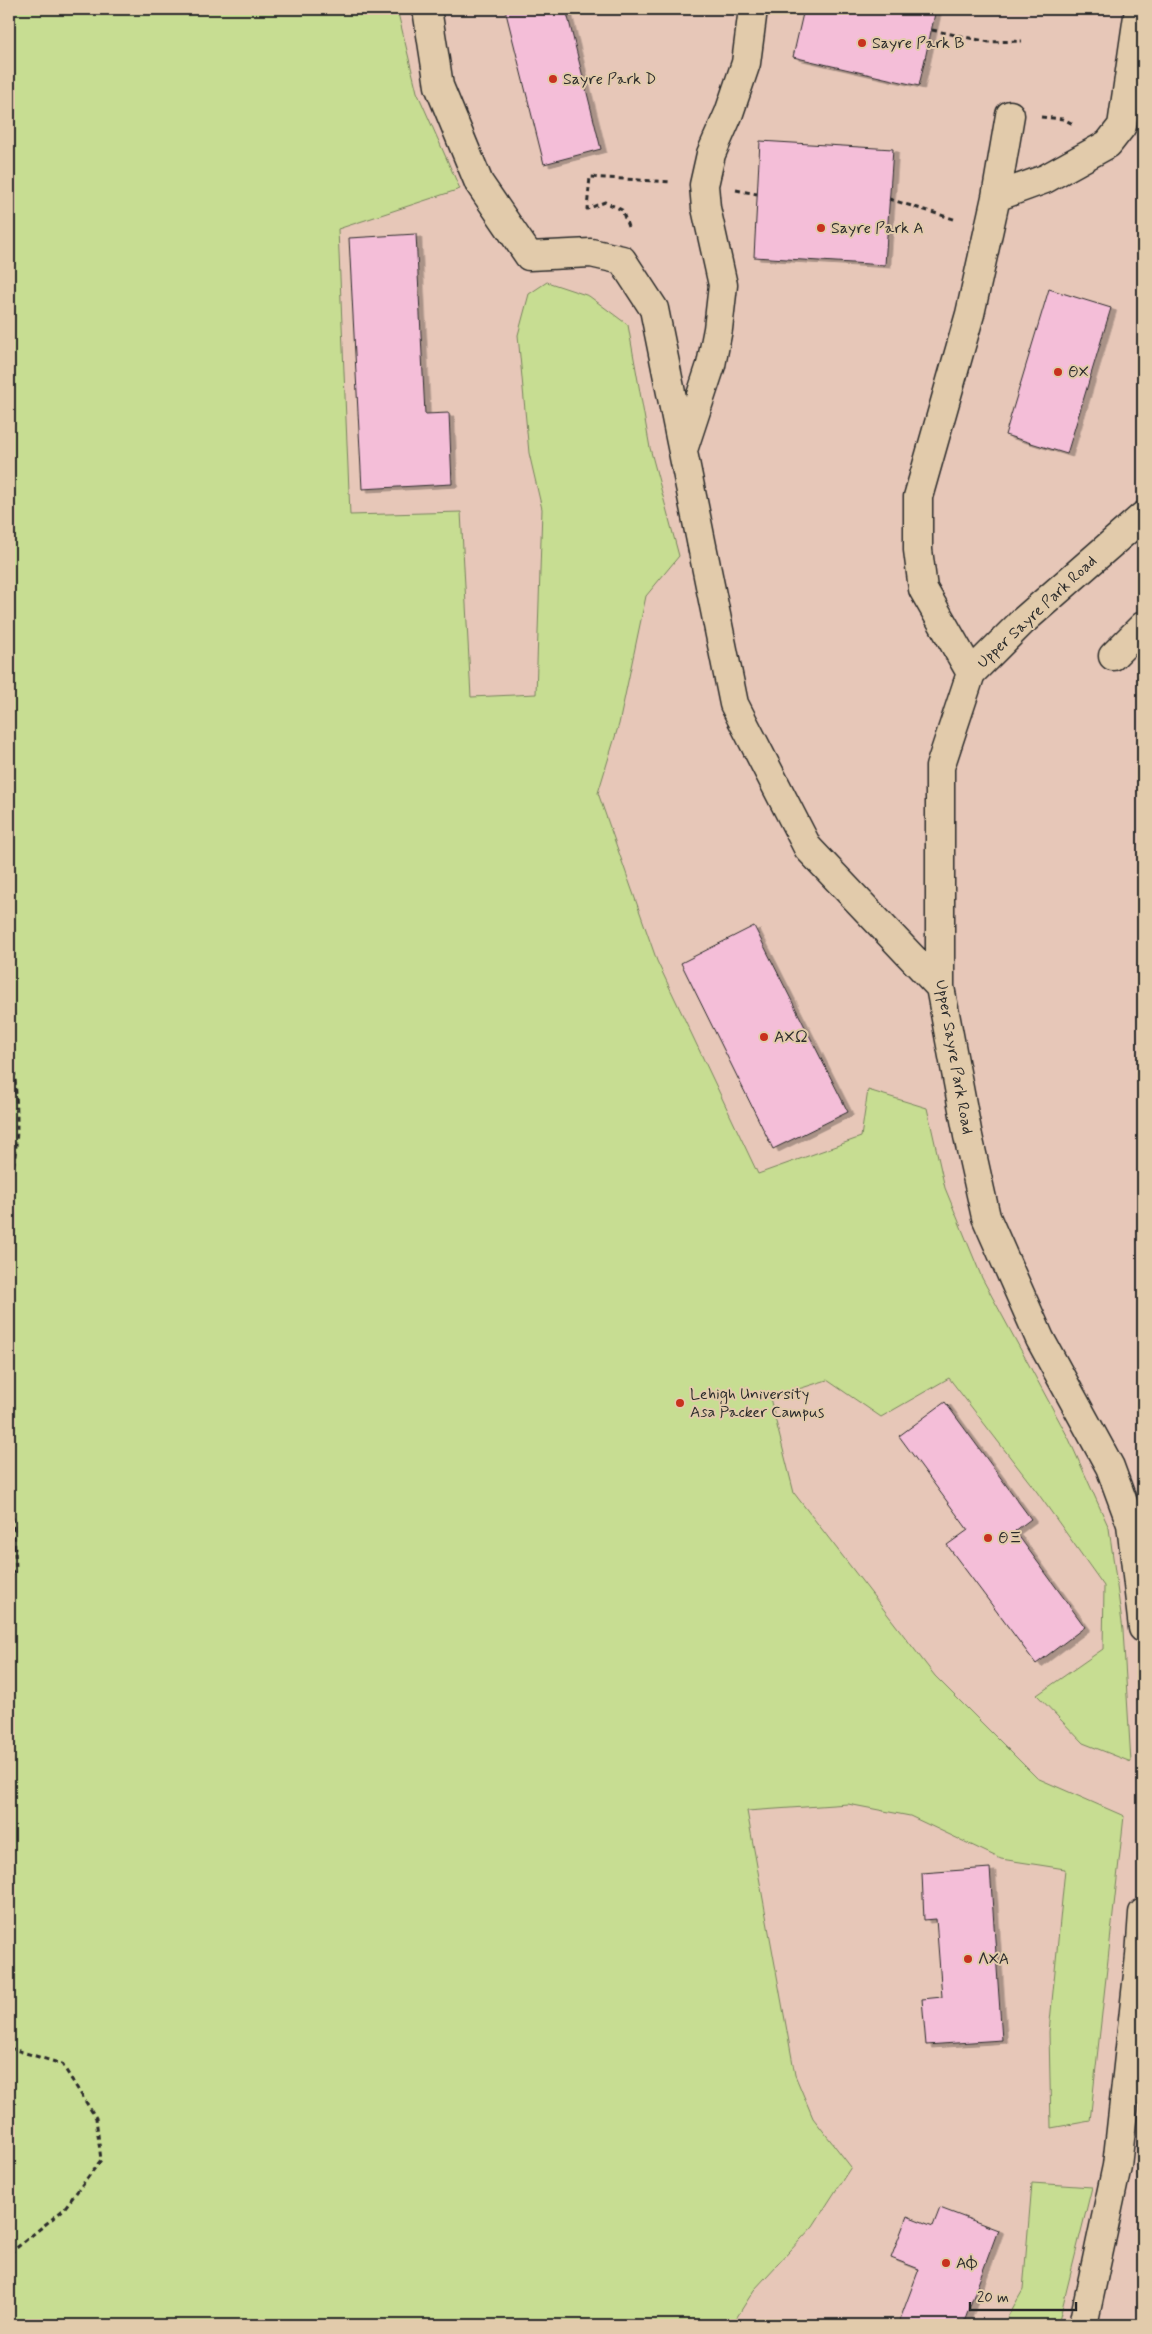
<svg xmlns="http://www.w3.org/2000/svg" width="1152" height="2334" font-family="Mynerve,sans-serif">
	<defs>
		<filter id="shadow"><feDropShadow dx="5.5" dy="3" stdDeviation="0" flood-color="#0004"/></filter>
	</defs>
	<rect width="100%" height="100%" fill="#e2cbab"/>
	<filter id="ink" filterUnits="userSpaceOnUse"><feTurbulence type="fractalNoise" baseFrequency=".02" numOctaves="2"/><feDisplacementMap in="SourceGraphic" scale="10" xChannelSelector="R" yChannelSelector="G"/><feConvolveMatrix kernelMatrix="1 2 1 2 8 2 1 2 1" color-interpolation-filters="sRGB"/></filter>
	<g filter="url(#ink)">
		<path fill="#e7c7b8" d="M221,9H1143V2325H192Z"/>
		<path fill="#c7dd92" stroke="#79845e" d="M9,9H397L417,92L460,189L338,229L350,515L461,512L471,697L536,694L542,509L529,453L518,335L529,294L547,282L589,296L628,325L650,448L679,556L646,596L619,724L598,793L657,961L758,1174L861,1137L868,1090L927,1108L945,1188L982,1278L1069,1439L1109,1528L1123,1630L1131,1762L1083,1743L1037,1695L1103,1649L1104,1586L1037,1492L949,1378L881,1417L827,1380L770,1398L794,1493L935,1676L1037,1778L1124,1816L1090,2121L1051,2128L1049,2032L1065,1869L1001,1859L910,1816L848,1804L747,1811L795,2075L813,2118L851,2167L813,2226L754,2290L732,2325H9Z
			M1032,2183L1092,2187L1058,2325H1003L1023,2290Z"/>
		<path fill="#f4bed8" stroke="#2b2b2b" filter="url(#shadow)" d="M505,9H566L601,149L544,164Z
			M804,9H936L919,86L793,57Z
			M760,141L893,149L885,265L754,257Z
			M416,234L425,414L449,413L452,484L362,489L349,238Z
			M1049,289L1111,308L1067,454L1005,435Z
			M754,926L848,1112L773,1149L681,963Z
			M945,1402L1031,1519L1015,1531L1085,1627L1036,1664L947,1545L968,1530L899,1436Z
			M990,1868L1002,2040L926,2045L922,1999L942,1997L936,1919L924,1920L922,1873Z
			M940,2208L998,2230L963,2325H898L919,2269L891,2258L907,2216L933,2226Z"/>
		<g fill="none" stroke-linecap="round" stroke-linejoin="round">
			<g stroke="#2b2b2b" stroke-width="31">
				<path id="minor" d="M427,9L439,86L479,183L529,256L591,253L622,260L654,309L734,704L808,848L940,987
					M996,197L1045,179L1108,144L1122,126L1139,9
					M683,450L711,365L718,329L723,285L706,208L704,185L711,154L729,113L746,63L753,9
					M1143,516L1023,621L971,673L940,767V987L968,1136L986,1217L1040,1339L1110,1467L1131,1524L1143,1628
					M1113,656L1143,626
					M971,673L923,589L918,550V497L970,314L996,197L1010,115
					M1083,2325L1117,2166L1140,1956L1143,1913"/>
			</g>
			<path stroke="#2b2b2b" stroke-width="3" stroke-dasharray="5 4" stroke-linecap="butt" d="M932,30L989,42L1022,41
				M1041,117L1063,119L1075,125
				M736,190L757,194
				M889,199L957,220
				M628,227L622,210L605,202L587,209L590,177L672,182
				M9,1058L13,1057C17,1101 21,1142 9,1185
				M9,1500L12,1504L16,1567L9,1581
				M9,2048L62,2064L96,2118L101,2160L63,2210L9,2254"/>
			<use href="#minor" stroke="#e2cbab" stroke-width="28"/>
		</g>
	</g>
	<g fill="#c8321e" stroke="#e2cbab" stroke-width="2">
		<circle cx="862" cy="43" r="5"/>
		<circle cx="553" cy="79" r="5"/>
		<circle cx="821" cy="228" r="5"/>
		<circle cx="1058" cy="372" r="5"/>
		<circle cx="764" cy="1037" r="5"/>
		<circle cx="680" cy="1403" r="5"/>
		<circle cx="988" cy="1538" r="5"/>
		<circle cx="968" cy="1959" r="5"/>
		<circle cx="946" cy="2263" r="5"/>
	</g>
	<g text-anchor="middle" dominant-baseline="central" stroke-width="4" stroke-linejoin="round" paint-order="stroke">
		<g font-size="16" fill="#2b2b2b" stroke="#e2cbab" text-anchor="start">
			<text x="872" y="43">Sayre Park B</text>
			<text x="563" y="79">Sayre Park D</text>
			<text x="831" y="228">Sayre Park A</text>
			<text x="1068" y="372">ΘΧ</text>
			<text x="774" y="1037">ΑΧΩ</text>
			<text x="690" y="1394">Lehigh University<tspan x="690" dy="18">Asa Packer Campus</tspan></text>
			<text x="998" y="1538">ΘΞ</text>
			<text x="978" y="1959">ΛΧΑ</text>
			<text x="956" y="2263">AΦ</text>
		</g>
		<g font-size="16" fill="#2b2b2b" stroke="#e2cbab">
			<text transform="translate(1037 612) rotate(-43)">Upper Sayre Park Road</text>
			<text transform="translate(954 1057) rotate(80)">Upper Sayre Park Road</text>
		</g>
	</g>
	<rect width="1152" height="2334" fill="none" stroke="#e2cbab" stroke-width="30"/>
	<rect x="15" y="15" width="1122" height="2304" fill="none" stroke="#2b2b2b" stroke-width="2" filter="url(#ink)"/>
	<path d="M970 2302v8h106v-8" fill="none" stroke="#2b2b2b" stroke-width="2.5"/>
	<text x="977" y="2302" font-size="15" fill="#2b2b2b" stroke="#e2cbab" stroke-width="4" paint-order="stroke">20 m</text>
</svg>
